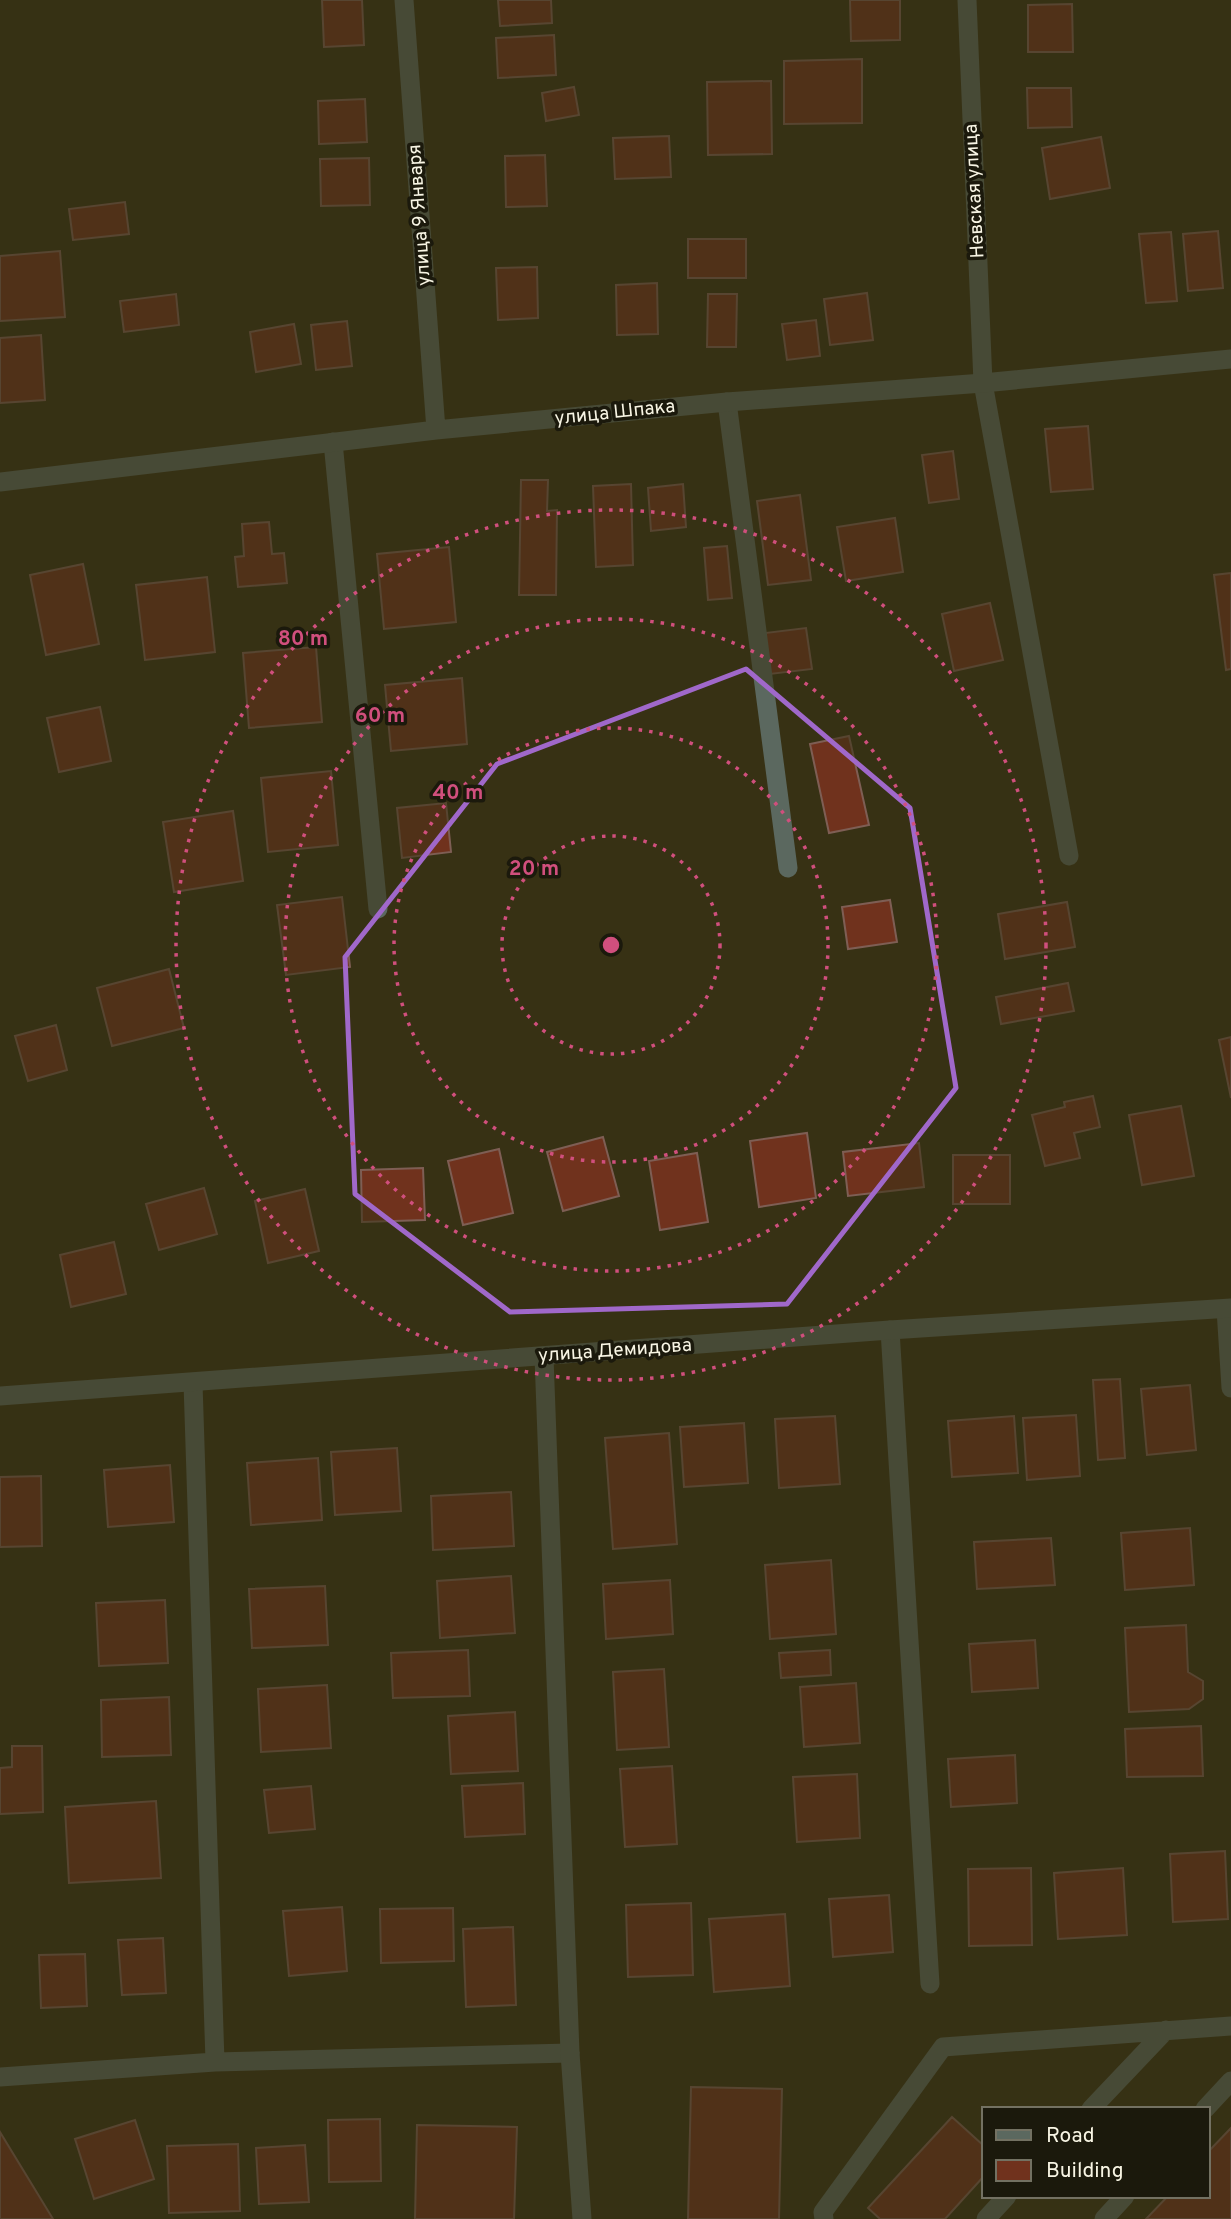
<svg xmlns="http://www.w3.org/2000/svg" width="1231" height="2219" font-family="Overpass,sans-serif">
	<rect width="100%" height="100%" fill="#373114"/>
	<path fill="#70321d" stroke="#7e5e54" stroke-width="2" d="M322,0H362L364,45L324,47Z
		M498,0H551L552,23L500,26Z
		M850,0H900V40L851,41Z
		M1072,4L1073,52H1028V5Z
		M554,35L556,75L498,78L496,38Z
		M862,59V123L784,124V61Z
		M771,81L772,154L708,155L707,82Z
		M574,87L579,115L546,121L542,93Z
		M1027,88H1071L1072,127L1028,128Z
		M365,99L367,142L319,144L318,101Z
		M669,136L671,177L615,179L613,138Z
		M1101,137L1110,188L1050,199L1042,148Z
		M545,155L547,206L506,207L505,156Z
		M369,158L370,205L321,206L320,159Z
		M125,202L129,234L73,240L69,209Z
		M1218,231L1223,288L1188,291L1183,234Z
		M1171,232L1177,301L1146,303L1139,234Z
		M688,239H746V278H688Z
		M60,251L65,317L0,321V256Z
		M537,267L538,318L498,320L496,268Z
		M657,283L658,334L617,335L616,285Z
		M867,293L873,340L830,345L824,299Z
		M176,294L179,325L124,332L120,301Z
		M708,294H737L736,347H707Z
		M816,320L820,356L787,360L782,324Z
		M347,321L352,366L316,370L311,325Z
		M294,324L301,364L256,372L250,332Z
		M41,335L45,400L0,403V338Z
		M1088,426L1093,489L1051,492L1045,429Z
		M953,451L959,499L929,503L922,455Z
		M521,480H548L547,511L557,510L556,595H519Z
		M631,484L633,565L596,567L593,486Z
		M683,484L686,527L651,531L648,488Z
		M800,495L811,580L768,585L757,501Z
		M895,518L903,572L846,581L837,527Z
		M269,522L272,554L284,553L287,583L238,587L235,557L244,556L242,524Z
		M727,546L732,598L708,600L704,548Z
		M449,547L456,622L384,629L377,554Z
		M83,564L99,644L46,655L30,575Z
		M1231,573V669L1226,670L1214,575Z
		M207,577L215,652L145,660L136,585Z
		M990,603L1003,660L954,671L942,614Z
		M806,628L812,669L770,674L765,633Z
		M316,647L322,722L249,728L243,653Z
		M462,678L467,744L391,751L385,685Z
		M100,707L111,761L59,772L47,718Z
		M849,736L869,825L829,833L810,744Z
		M331,771L338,845L268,852L261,778Z
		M446,803L451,852L402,858L397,808Z
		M233,811L243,881L174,892L163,822Z
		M342,897L350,967L286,975L277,905Z
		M890,900L897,942L848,949L842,907Z
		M1067,902L1075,947L1005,959L998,914Z
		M169,969L184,1028L112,1046L97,988Z
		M1068,983L1074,1011L1001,1024L996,997Z
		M56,1025L67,1070L28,1081L15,1036Z
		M1231,1037V1098L1219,1040Z
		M1093,1096L1100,1127L1074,1133L1080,1158L1045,1166L1032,1115L1065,1107L1064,1102Z
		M1181,1106L1194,1176L1142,1185L1129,1115Z
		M807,1133L816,1198L759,1207L750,1141Z
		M603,1137L619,1196L563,1211L547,1152Z
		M919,1143L924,1187L848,1196L843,1152Z
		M499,1149L513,1213L463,1225L448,1161Z
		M697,1153L708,1222L660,1230L649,1161Z
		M953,1155H1010V1204H953Z
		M423,1168L425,1220L362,1222L361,1170Z
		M204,1188L217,1234L159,1250L146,1204Z
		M305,1189L319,1251L268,1263L255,1201Z
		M114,1242L126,1294L71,1307L60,1255Z
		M1120,1379L1125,1458L1098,1460L1093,1380Z
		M1190,1385L1196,1450L1147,1455L1141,1389Z
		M1076,1415L1080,1476L1027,1480L1023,1418Z
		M835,1416L840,1484L779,1488L775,1419Z
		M1014,1416L1018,1473L952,1477L948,1421Z
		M744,1423L748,1483L684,1487L680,1427Z
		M669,1433L677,1544L613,1549L605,1438Z
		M397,1448L401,1511L335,1515L331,1452Z
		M318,1458L322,1520L251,1525L247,1463Z
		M170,1465L174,1522L108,1527L104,1470Z
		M41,1476L42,1546L0,1547V1477Z
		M511,1492L514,1546L433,1550L431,1496Z
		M1190,1528L1194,1585L1125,1590L1121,1533Z
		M1051,1538L1055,1585L977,1589L974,1542Z
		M831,1560L836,1634L770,1639L765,1565Z
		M511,1576L515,1633L440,1638L437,1581Z
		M670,1580L673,1634L606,1639L603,1584Z
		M325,1586L328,1645L252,1648L249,1589Z
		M165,1600L168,1663L99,1666L96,1603Z
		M1186,1625L1188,1672L1203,1681V1699L1189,1709L1129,1712L1125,1628Z
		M1035,1640L1038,1688L972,1692L969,1644Z
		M468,1650L470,1696L393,1698L391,1653Z
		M830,1650L831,1675L781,1678L779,1653Z
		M664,1669L669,1747L617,1750L613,1672Z
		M856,1683L860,1743L804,1747L800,1687Z
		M327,1685L331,1748L261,1752L258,1689Z
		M169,1697L171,1755L102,1757L101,1700Z
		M515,1712L518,1771L451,1774L448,1716Z
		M1201,1726L1203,1776L1127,1777L1125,1729Z
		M12,1746H42L43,1812L0,1814V1768L12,1767Z
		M1015,1755L1017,1803L951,1807L948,1759Z
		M672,1766L677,1844L625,1847L620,1769Z
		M857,1774L860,1838L797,1842L793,1777Z
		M523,1783L525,1834L465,1837L462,1786Z
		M311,1786L315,1829L269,1833L264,1790Z
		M156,1801L161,1878L69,1883L65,1807Z
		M1225,1851L1228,1919L1173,1922L1170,1854Z
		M1031,1868L1032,1945L969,1946L968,1869Z
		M1123,1868L1127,1935L1058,1939L1054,1873Z
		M889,1895L893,1952L833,1957L829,1899Z
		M691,1903L693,1975L628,1977L626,1905Z
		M342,1907L347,1971L289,1976L283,1911Z
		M453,1908L454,1961L381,1963L380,1909Z
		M785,1914L790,1986L714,1992L709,1919Z
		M513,1927L516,2005L466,2007L463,1929Z
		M163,1938L166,1993L122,1995L118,1940Z
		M85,1954L87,2006L41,2008L39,1955Z
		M691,2087L782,2089L779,2219H688Z
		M952,2117L984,2146V2176L945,2219H880L868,2208Z
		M380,2119L381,2181L329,2182L328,2120Z
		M135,2120L154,2179L94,2199L75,2139Z
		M417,2125L517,2127L514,2219H415Z
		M1231,2128V2219H1146L1168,2196H1208V2152Z
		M0,2132L53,2219H0Z
		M238,2144L240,2211L169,2213L167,2146Z
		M305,2145L309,2202L259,2204L256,2148Z"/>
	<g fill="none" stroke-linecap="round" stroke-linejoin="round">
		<path stroke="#5b685f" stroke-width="19" d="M983,383L1069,856
			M727,402L788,868
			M333,442L378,909
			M1226,1309L1231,1388
			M890,1330L930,1984
			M193,1383L215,2062
			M0,2077L215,2062L570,2053
			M1091,2109L1166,2030
			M1205,2109L1231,2081
			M824,2219L823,2212L943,2047L1231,2026
			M986,2219L1007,2196
			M1104,2219L1125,2196"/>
		<path stroke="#5b685f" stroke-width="19" d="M404,0L436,430
			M967,0L983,383
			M0,482L436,430L727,402L983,383L1231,359
			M544,1357L570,2053L582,2219"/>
		<path stroke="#5b685f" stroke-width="19" d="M0,1396L890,1330L1231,1308"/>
	</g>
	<path d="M0 0H1231V2219H0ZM746,669L910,808L956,1088L787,1304L510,1312L355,1194L345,957L497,764Z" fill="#373114" fill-opacity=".55" fill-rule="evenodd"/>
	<path fill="none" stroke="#a068ca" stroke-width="5" stroke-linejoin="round" d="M746,669L910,808L956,1088L787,1304L510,1312L355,1194L345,957L497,764Z"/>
	<g fill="none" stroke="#d04f7d" stroke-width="3.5" stroke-dasharray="3.5 7">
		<circle cx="611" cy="945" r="109"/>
		<circle cx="611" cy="945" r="217"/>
		<circle cx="611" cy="945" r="326"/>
		<circle cx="611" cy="945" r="435"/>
	</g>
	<g text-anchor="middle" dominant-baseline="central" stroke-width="7" stroke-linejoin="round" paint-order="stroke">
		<g font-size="19" fill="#f8f5e4" stroke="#1b190c">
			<text transform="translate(975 191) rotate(-93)">Невская улица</text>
			<text transform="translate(420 215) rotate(-94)">улица 9 Января</text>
			<text transform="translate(615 413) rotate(-6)">улица Шпака</text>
			<text transform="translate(615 1351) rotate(-4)">улица Демидова</text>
		</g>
	</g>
	<circle cx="611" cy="945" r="10" fill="#d04f7d" stroke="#1b190c" stroke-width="3.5"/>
	<g font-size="21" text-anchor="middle" font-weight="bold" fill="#d04f7d" stroke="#1b190c" stroke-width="7" stroke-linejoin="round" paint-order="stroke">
		<text x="303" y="645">80 m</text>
		<text x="380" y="722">60 m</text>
		<text x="458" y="799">40 m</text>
		<text x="534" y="875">20 m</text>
	</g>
	<rect x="982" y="2107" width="228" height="91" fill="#1b190c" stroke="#737162" stroke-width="2"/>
	<rect x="996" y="2130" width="35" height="10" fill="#5b685f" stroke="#737162" stroke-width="2"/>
	<text x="1046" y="2142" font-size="21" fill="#f8f5e4">Road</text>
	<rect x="996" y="2160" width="35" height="21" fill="#70321d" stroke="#737162" stroke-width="2"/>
	<text x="1046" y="2177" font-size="21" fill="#f8f5e4">Building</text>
</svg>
